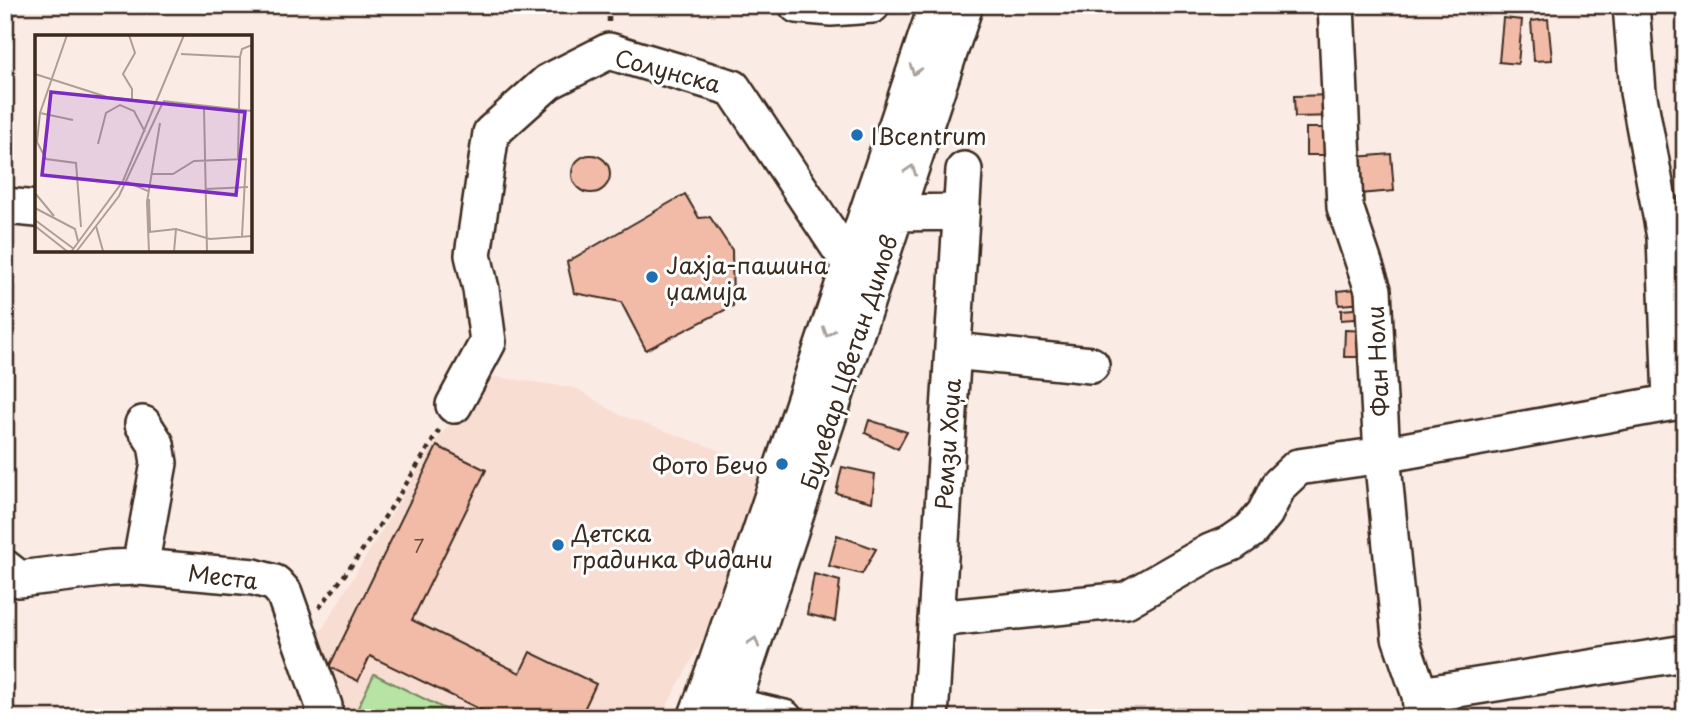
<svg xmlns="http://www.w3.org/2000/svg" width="1690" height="723" font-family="'Playpen Sans',sans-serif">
	<rect width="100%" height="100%" fill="#fbebe5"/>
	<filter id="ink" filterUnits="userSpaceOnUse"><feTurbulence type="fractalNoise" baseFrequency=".0143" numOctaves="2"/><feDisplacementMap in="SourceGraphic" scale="14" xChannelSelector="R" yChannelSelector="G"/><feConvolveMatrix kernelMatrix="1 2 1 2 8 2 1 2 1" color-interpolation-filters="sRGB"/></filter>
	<g filter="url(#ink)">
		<path fill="#f8ddd3" d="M489,376L576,388L620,415L775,470L713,621L660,718H331L312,646L435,442Z"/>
		<path fill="#b6e4a3" stroke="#788760" stroke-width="2" d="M374,674L463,718H353Z"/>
		<path fill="#f2bba8" stroke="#3b2a1e" stroke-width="2" d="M1503,18L1522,20L1518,64L1499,62Z
			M1548,19L1552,60L1534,61L1531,21Z
			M1336,95L1337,116L1295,117L1294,96Z
			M1306,128H1337L1336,155H1306Z
			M1391,154L1394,191L1359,194L1356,157Z
			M572 174a19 19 0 1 1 38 0a19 19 0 1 1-38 0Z
			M685,194L699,218L710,217L732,250L733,306L646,350L621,302L574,293L567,262Z
			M1364,288L1365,303L1339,305L1338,291Z
			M1368,308V318L1341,320V310Z
			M1345,330L1368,331V357H1344Z
			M869,420L907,432L898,449L865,433Z
			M437,446L486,470L412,620L520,673L530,652L596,684L580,718H498L370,656L358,681L329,667Z
			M842,467L875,474L872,502L836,493Z
			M837,535L876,549L862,574L829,566Z
			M814,574L840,581L835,621L807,614Z"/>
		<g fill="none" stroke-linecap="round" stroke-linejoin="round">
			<g stroke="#3b2a1e" stroke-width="40">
				<path id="minor" d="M797,5L831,8L872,5
					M1336,5L1345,207L1373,290L1382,455L1400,637L1420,695L1422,718
					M1631,5L1638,92L1665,237L1671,401
					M5,206L37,209
					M897,213L961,212
					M953,351L1091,365
					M454,405L488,342L481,289L473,255L491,133L548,82L609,51L733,88L850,264
					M140,567L159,463L156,444L143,424
					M5,568L19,579L111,568L140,567L254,577L275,583L284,593L324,706L323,718
					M936,619L1126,600L1210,552L1232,543L1251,530L1265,513L1279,485L1298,467L1382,455L1685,400
					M1420,695L1685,653
					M713,701L784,718
					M696,718L716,665L937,5
					M728,718L965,5
					M930,718L964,170"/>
			</g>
			<path stroke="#3b2a1e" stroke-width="4.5" stroke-dasharray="5 5" stroke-linecap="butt" d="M609,22V5
				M319,608C364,552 402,492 439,430"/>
			<use href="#minor" stroke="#fff" stroke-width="35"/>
		</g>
		<defs><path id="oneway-chevron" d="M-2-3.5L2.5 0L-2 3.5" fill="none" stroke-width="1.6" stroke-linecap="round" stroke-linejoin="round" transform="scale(1.75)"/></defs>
		<g stroke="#a79f9a">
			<use href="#oneway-chevron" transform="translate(915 70) rotate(109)"/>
			<use href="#oneway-chevron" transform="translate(911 170) rotate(-72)"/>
			<use href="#oneway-chevron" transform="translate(828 332) rotate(108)"/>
			<use href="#oneway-chevron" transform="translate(754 642) rotate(-72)"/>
		</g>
	</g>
	<g fill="#1f6fb2" stroke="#fff" stroke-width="2.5">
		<circle cx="857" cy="135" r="7"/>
		<circle cx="652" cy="277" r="7"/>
		<circle cx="782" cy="464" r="7"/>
		<circle cx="558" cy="545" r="7"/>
	</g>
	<g text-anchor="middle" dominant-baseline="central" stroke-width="6" stroke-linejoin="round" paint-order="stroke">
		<g font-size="19" fill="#694e40">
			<text x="419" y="545">7</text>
		</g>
		<g font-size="23" fill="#3b2a1e" stroke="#fff">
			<text transform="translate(668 70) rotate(15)">Солунска</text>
			<text transform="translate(1377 361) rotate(-93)">Фан Ноли</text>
			<text transform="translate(848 362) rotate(-72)">Булевар Цветан Димов</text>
			<text transform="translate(947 444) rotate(-86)">Ремзи Хоџа</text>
			<text transform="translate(223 576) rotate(7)">Места</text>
		</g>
		<g font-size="23" fill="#3b2a1e" stroke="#fff" text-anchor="start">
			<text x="871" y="135">IBcentrum</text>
			<text x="666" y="264">Јахја-пашина<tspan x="666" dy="26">џамија</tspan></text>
			<text x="768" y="464" text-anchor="end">Фото Бечо</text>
			<text x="572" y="532">Детска<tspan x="572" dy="26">градинка Фидани</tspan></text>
		</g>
	</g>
	<g transform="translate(35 35)">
		<rect width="217" height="217" fill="#fbebe5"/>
		<path fill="none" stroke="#ae9e95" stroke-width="2" d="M32,0L5,78L2,107L11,124L41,128L46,192M94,0L100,18L88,39L97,54V65M146,19L205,22M0,39L72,62L124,68M128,66L217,76M169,73L172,217M5,78L38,85M63,109L71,78L85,70L99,76L110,97M203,123L205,22L207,14L217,10M116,139H138L159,126L211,124L207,201M92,147L113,156M171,154L213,152M0,158L19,181M114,164L115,196M0,173L40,194L43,206M0,185L39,214M0,191L33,217M61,191L68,216M114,197L141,194L175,204L217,201M36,217L88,146L149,0M41,217L84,161L128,67M114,217L112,167L125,88M139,217L141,194"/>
		<path fill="#7b2cbf" fill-opacity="0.15" stroke="#7b2cbf" stroke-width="3.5" d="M16,57L210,77L201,160L7,140Z"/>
		<rect width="217" height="217" fill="none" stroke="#3b2a1e" stroke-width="3.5"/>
	</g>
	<rect width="1690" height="723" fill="none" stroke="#fff" stroke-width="28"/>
	<rect x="14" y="14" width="1662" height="695" fill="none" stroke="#3b2a1e" stroke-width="2.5" filter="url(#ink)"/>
</svg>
